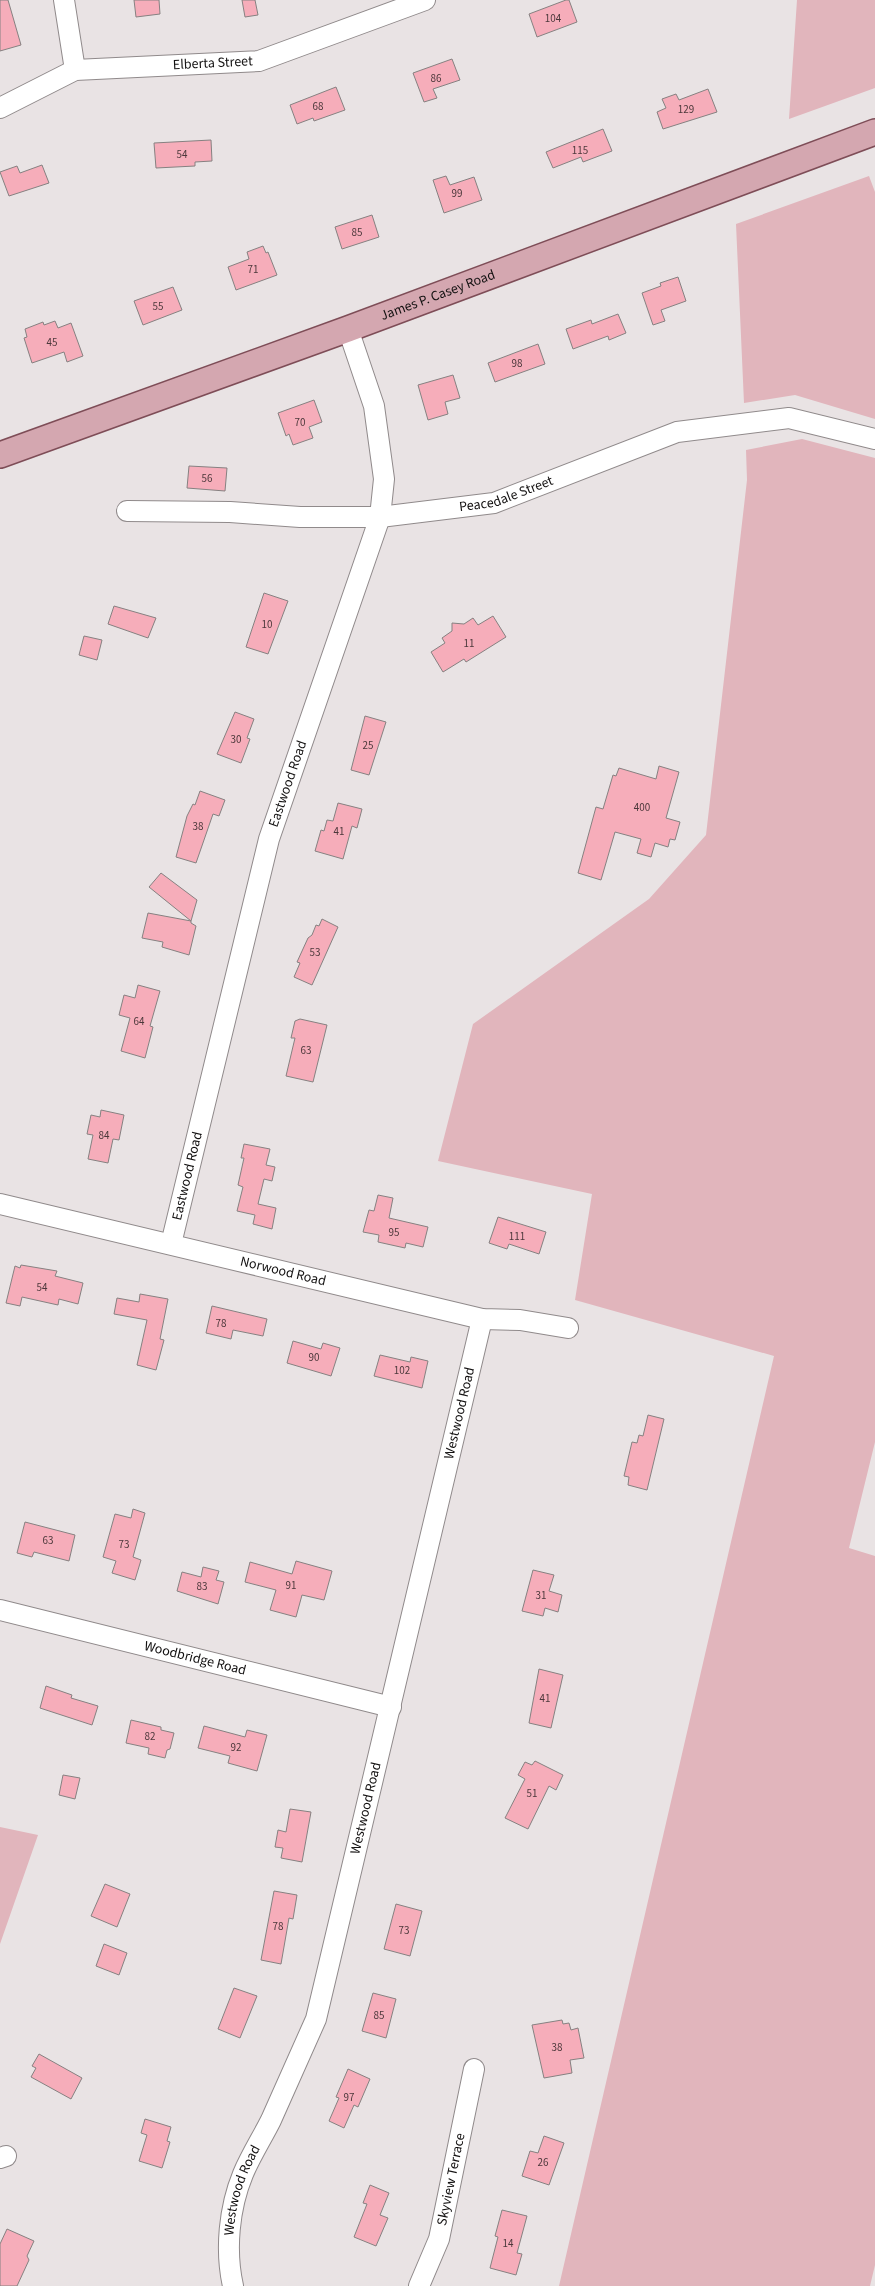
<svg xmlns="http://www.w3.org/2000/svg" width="875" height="2286" font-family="'Source Sans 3',sans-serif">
	<rect width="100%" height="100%" fill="#e9e3e4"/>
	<path fill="#e1b5bc" d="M797,0H875V88L789,119Z
		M869,176L875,192V419L795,395L744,403L736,224Z
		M802,439L875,458V1442L849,1548L875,1556V2265L870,2286H559L774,1356L575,1300L592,1194L438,1161L473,1024L649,899L706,835L747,480L746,450Z
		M0,1827L38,1835L0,1944Z"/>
	<path fill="#f6adba" stroke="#868181" d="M0,0H8L21,45L0,51Z
		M134,0H159L160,14L136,17Z
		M242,0H255L258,15L245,17Z
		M566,0H569L577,22L537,37L529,14Z
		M452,59L460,80L433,89L437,98L424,102L413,73Z
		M336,87L345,110L314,121L313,118L297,124L290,105Z
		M708,89L717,112L663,129L657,112L666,108L662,99L676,94L679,100Z
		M603,129L612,151L583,162L581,157L553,168L546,152Z
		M211,140L212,161L195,162V166L156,168L154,143Z
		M42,165L49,183L9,196L0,172L17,166L20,173Z
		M446,176L450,185L474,177L482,200L444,213L433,180Z
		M372,215L379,237L342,249L335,227Z
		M263,246L266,253L268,252L277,275L236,290L228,267L249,259L247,252Z
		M678,277L686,301L661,310L665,321L653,325L642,293L661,286L660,283Z
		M173,287L182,310L143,325L134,301Z
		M618,314L626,333L609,340L608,336L573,349L566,329L591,320L592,324Z
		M55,321L58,328L71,323L83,356L67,362L64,352L32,363L24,338L27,337L25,329L43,322L44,325Z
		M538,344L545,364L495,382L488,363Z
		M453,375L460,398L445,402L448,414L428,420L418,385Z
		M314,400L322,422L309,427L313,438L293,445L289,434L286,436L278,413Z
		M189,466L227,468L225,491L187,488Z
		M264,593L288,601L268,654L246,647Z
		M114,606L156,618L148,638L108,624Z
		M493,616L506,637L466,662L464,659L443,672L431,652L445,643L442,638L452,631V623L464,624L473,618L478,625Z
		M84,636L102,640L97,660L79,655Z
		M235,712L254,719L247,738L250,739L241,763L217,754Z
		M365,716L386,722L369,775L351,770Z
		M659,766L679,772L666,818L680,822L675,840L670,839L668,847L655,843L651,857L637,853L641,839L615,832L601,880L578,873L596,807L603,809L613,775L616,776L619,768L656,779Z
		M200,791L225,800L219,816L213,814L196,863L176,857L187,816L193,804L195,805Z
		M338,803L362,809L357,828L352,826L343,859L315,851L321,830L324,831L327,820L333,821Z
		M161,873L197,900L191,921L149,887Z
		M148,913L191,921V923L196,926L189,955L162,947L163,942L142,938Z
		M322,919L338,927L312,985L294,977L300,963L297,962L308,938L312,935L316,925L319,926Z
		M138,985L160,991L150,1026L153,1027L145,1058L121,1051L130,1018L119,1015L124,995L135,998Z
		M300,1019L327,1025L313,1082L286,1076L295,1038H291L295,1021Z
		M101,1110L124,1115L119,1140L113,1139L108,1163L88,1159L93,1135L87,1134L91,1115L100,1117Z
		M244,1144L270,1149L266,1165L275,1167L272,1181L264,1179L258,1204L276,1208L272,1229L253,1224L255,1215L237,1211L243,1187L238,1185L244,1158H241Z
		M378,1195L393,1198L389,1218L428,1227L423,1247L406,1243L405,1248L378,1242L379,1235L363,1232L369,1210L374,1211Z
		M498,1217L546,1232L539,1254L509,1244L507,1249L489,1243Z
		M21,1265L57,1271L55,1276L83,1283L78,1304L59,1299L58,1305L22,1297L20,1306L6,1303L15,1266L20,1268Z
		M140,1294L168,1299L160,1339L164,1340L156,1370L137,1365L147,1320L114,1314L117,1298L139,1302Z
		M212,1306L267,1319L263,1336L233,1330L231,1339L206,1333Z
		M293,1341L321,1349L323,1343L340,1348L331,1376L287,1363Z
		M380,1355L410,1362L411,1357L428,1361L422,1388L374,1376Z
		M648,1415L664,1419L647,1490L628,1485L629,1477L624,1476L632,1442L637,1443L639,1435L643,1436Z
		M133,1509L145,1513L133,1557L141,1560L135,1580L112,1573L116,1561L103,1557L115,1514L131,1518Z
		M25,1522L75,1535L69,1561L34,1552L32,1557L17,1553Z
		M296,1561L332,1571L324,1600L302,1595L296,1617L270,1610L276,1590L245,1582L250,1562L292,1574Z
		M203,1567L219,1571L216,1580L224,1582L218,1604L177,1591L182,1572L201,1577Z
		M533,1570L554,1575L549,1591L562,1595L558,1612L545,1608L543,1616L522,1611Z
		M539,1669L563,1675L551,1728L529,1723Z
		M46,1686L72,1695L71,1698L98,1706L92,1725L40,1708Z
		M131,1720L161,1727V1730L174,1733L170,1749L167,1750L165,1758L148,1754L149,1748L126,1743Z
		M204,1726L245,1737L247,1730L267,1735L257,1771L228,1763L230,1756L198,1748Z
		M535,1761L563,1775L556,1790L549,1786L528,1829L505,1818L525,1779L518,1775L525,1762L532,1765Z
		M63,1775L80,1778L75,1799L59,1795Z
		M290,1809L311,1812L302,1862L281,1858L283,1848L275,1847L278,1830L286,1832Z
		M105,1884L130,1894L117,1927L91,1916Z
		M274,1891L297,1895L293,1919L289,1918L281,1964L261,1960Z
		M396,1904L422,1911L410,1956L384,1949Z
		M104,1944L127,1953L119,1975L96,1966Z
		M234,1988L257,1996L240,2038L218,2029Z
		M373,1993L396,1999L386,2038L362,2031Z
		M562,2020L563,2024L569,2023L571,2030L578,2028L584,2058L570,2060L572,2073L544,2078L532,2025Z
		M39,2054L82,2078L71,2099L31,2077L36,2068L32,2066Z
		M348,2069L370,2079L358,2107L354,2105L344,2128L329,2121L339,2098L336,2097Z
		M145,2119L171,2127L167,2141L170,2142L162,2168L139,2161L147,2135L141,2133Z
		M544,2136L564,2143L549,2185L522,2176L530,2151L538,2153Z
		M370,2185L389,2193L380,2215L388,2218L376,2246L354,2237L367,2204L363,2203Z
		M502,2210L527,2216L517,2253L522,2254L516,2275L490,2268L498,2237L495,2236Z
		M7,2229L34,2241L27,2256L29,2260L17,2286H0V2244Z"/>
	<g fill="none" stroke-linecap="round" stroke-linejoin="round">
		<g stroke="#908a8b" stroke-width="22">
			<g id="minor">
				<path d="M64,0L75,70"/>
				<path id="s1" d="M0,108L75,70L259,61L425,0"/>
				<path id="s2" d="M127,511L230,512L300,517H380L494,503L677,432L789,418L875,439"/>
				<path id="s3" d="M0,1204L482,1319L520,1320L568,1328"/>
				<path id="s4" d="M171,1244L269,839L380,517L384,479L374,406L348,329"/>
				<path id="s5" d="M0,1610L391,1707"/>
				<path d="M0,2158L6,2156"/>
				<path id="s6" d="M233,2286C225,2250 229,2208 243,2174C251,2155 262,2138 271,2120C286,2086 301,2052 316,2019L482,1319"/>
				<path id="s7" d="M419,2286L439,2239L474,2069"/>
			</g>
		</g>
		<g stroke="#7e4d57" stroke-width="28">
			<g id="major">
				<path id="s8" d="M0,455L348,329L875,132"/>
			</g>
		</g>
		<use href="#minor" stroke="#fff" stroke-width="20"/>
		<use href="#major" stroke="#d4a7b0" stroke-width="25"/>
	</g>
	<g text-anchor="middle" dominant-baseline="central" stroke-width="5" stroke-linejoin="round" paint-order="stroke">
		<g font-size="11" fill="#4c383b">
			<text x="553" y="18">104</text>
			<text x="436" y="78">86</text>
			<text x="318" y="106">68</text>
			<text x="686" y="109">129</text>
			<text x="580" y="150">115</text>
			<text x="182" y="154">54</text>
			<text x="457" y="193">99</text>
			<text x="357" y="232">85</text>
			<text x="253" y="269">71</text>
			<text x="158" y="306">55</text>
			<text x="52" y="342">45</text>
			<text x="517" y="363">98</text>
			<text x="300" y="422">70</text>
			<text x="207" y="478">56</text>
			<text x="267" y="624">10</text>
			<text x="469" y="643">11</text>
			<text x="236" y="739">30</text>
			<text x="368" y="745">25</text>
			<text x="642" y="807">400</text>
			<text x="198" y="826">38</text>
			<text x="339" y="831">41</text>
			<text x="315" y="952">53</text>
			<text x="139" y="1021">64</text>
			<text x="306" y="1050">63</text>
			<text x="104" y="1135">84</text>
			<text x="394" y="1232">95</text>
			<text x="517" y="1236">111</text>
			<text x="42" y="1287">54</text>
			<text x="221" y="1323">78</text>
			<text x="314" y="1357">90</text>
			<text x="402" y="1370">102</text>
			<text x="48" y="1540">63</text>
			<text x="124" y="1544">73</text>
			<text x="291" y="1585">91</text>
			<text x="202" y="1586">83</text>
			<text x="541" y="1595">31</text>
			<text x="545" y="1698">41</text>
			<text x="150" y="1736">82</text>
			<text x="236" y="1747">92</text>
			<text x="532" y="1793">51</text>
			<text x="278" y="1926">78</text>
			<text x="404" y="1930">73</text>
			<text x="379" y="2015">85</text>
			<text x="557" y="2047">38</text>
			<text x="349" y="2097">97</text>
			<text x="543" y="2162">26</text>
			<text x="508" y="2243">14</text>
		</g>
		<g font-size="14" fill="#131111" stroke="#e9e3e4">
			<text stroke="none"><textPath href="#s1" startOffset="222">Elberta Street</textPath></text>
			<text stroke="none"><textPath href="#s8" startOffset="466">James P. Casey Road</textPath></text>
			<text stroke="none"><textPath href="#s2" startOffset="382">Peacedale Street</textPath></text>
			<text stroke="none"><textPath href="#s4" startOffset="475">Eastwood Road</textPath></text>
			<text stroke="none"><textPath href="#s4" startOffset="70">Eastwood Road</textPath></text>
			<text stroke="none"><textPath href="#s3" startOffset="291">Norwood Road</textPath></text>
			<text stroke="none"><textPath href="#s6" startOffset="908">Westwood Road</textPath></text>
			<text stroke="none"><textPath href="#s5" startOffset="201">Woodbridge Road</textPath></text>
			<text stroke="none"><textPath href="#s6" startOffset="502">Westwood Road</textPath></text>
			<text stroke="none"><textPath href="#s7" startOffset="112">Skyview Terrace</textPath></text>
			<text stroke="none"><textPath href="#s6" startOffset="98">Westwood Road</textPath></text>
		</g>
	</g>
</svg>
